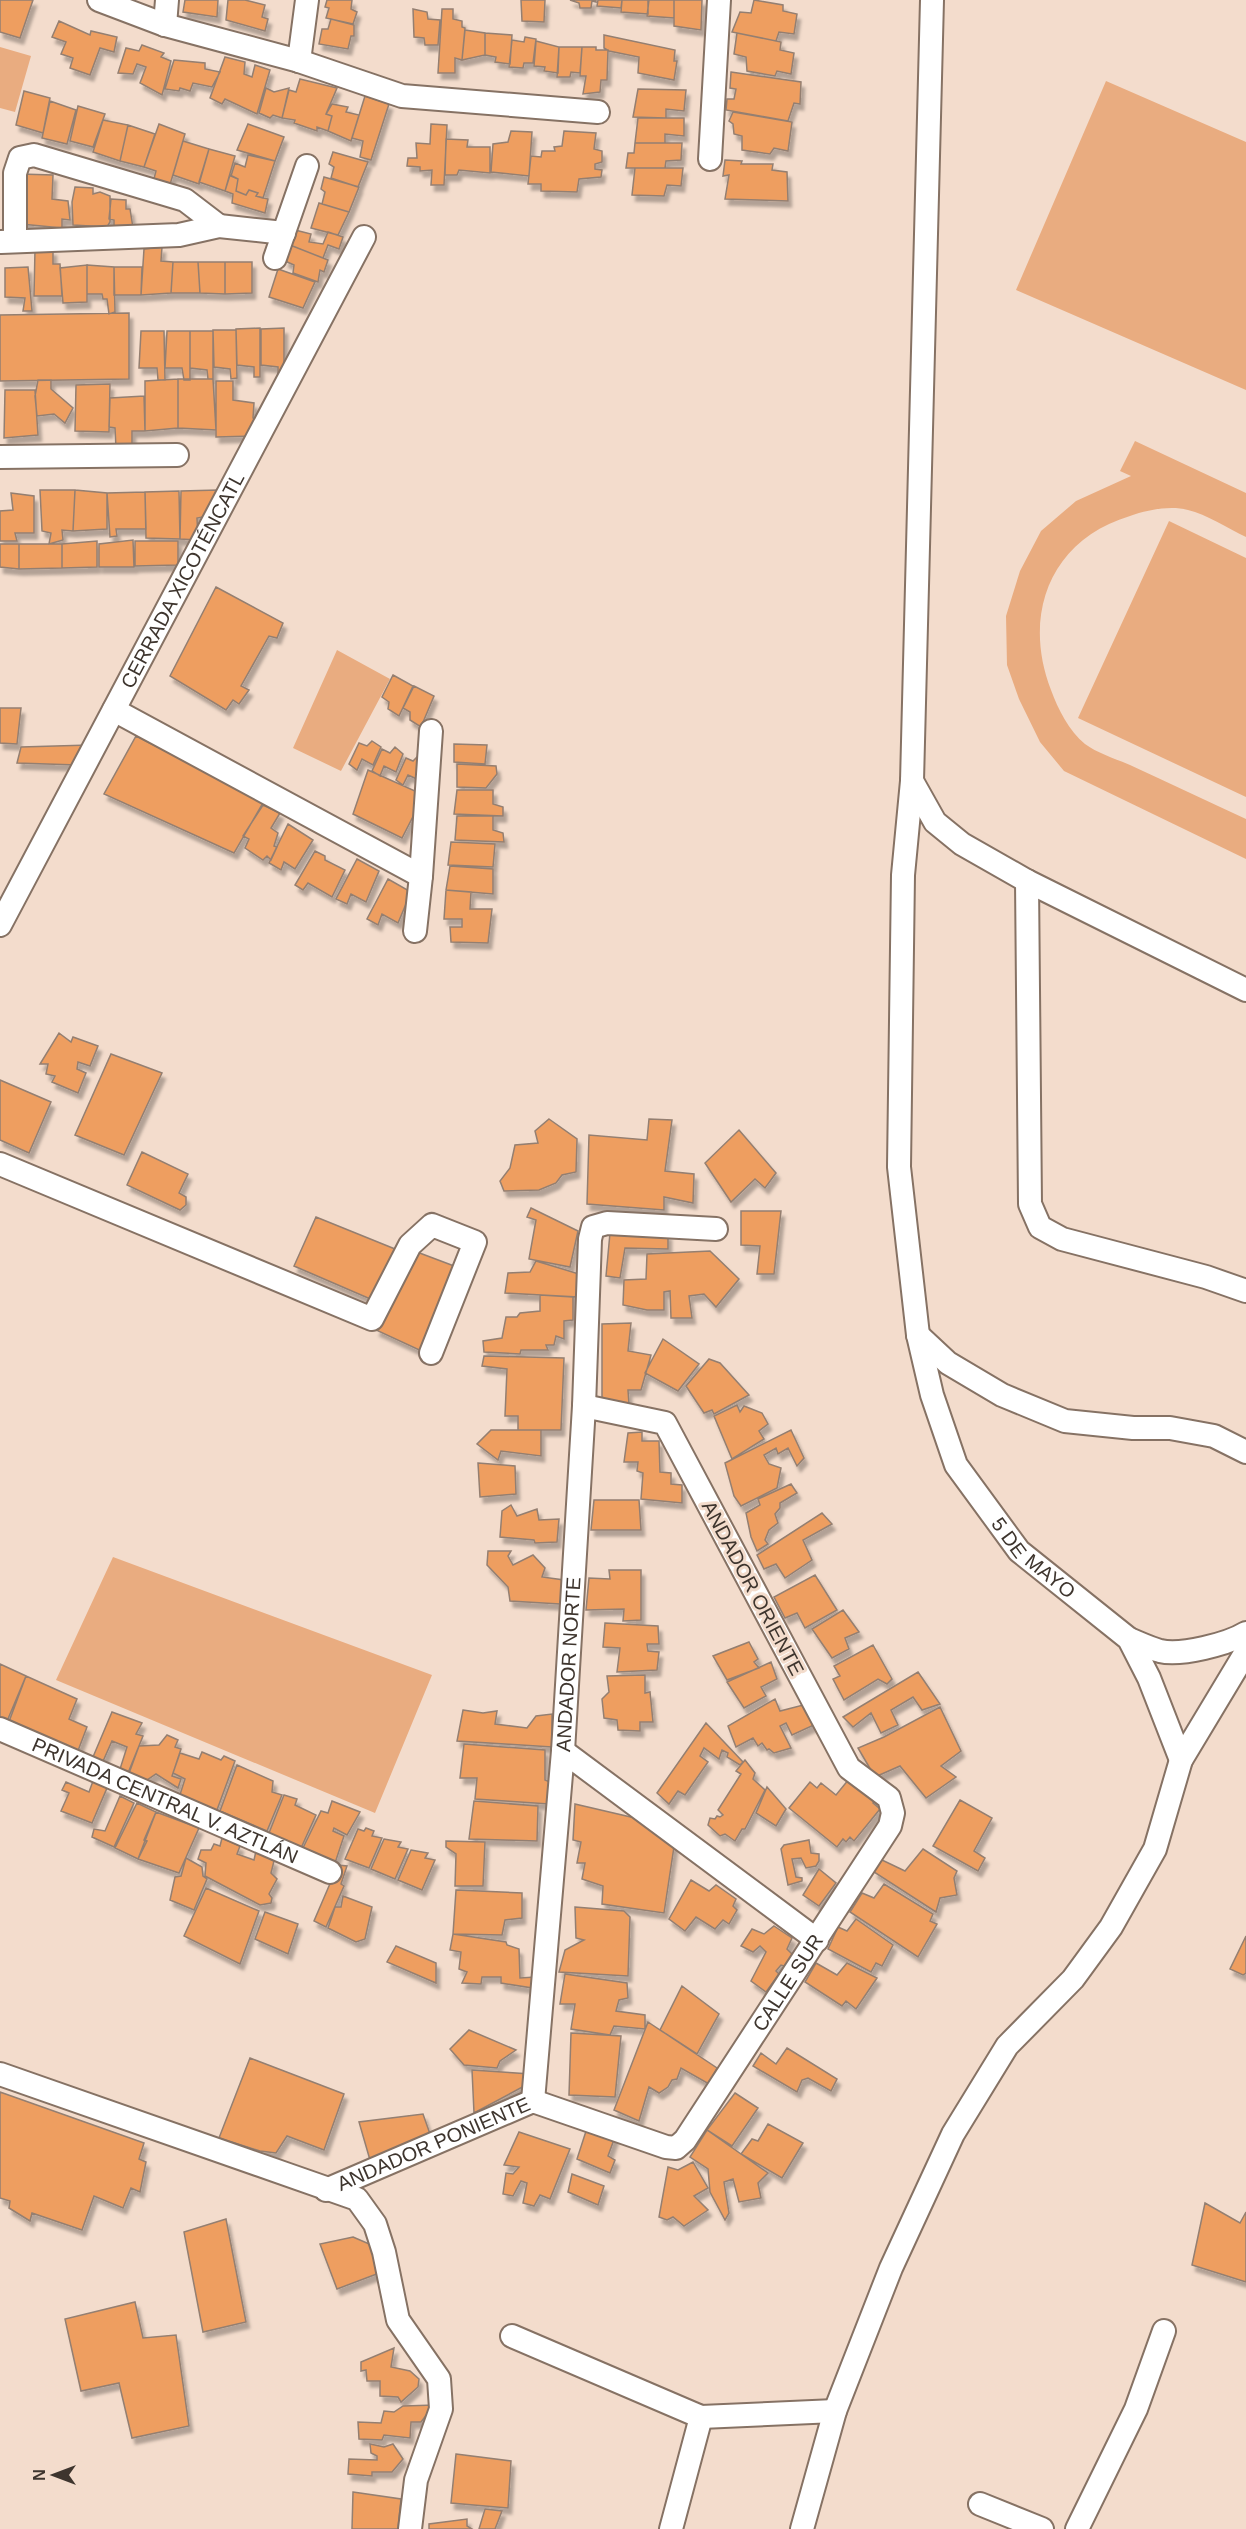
<svg xmlns="http://www.w3.org/2000/svg" width="1246" height="2529" font-family="Arial,sans-serif">
	<defs>
		<filter id="shadow"><feDropShadow dx="3.5" dy="6" stdDeviation="1.5" flood-color="#0004"/></filter>
	</defs>
	<rect width="100%" height="100%" fill="#f3dccc"/>
	<path fill="#e9ac80" d="M0,47L31,56L15,112L0,108Z
		M1106,81L1246,142V390L1016,290Z
		M1135,441L1246,493V537C1229,529 1206,514 1188,510C1170,505 1147,510 1130,516C1050,540 1022,615 1051,690C1058,709 1069,731 1085,744C1097,753 1116,759 1130,765C1169,783 1207,801 1246,819V859L1064,771L1040,742L1019,699L1007,665L1006,616L1020,571L1041,531L1076,501L1131,476L1120,471Z
		M1169,521L1246,558V797L1078,718Z
		M337,650L390,679L341,771L293,748Z
		M113,1557L432,1675L375,1813L56,1680Z"/>
	<path fill="#ee9e60" stroke="#947f71" stroke-width="1.5" filter="url(#shadow)" d="M0,0H33L20,38L0,32Z
		M185,0H218L217,17L183,12Z
		M228,0H245L265,5L262,17L268,19L265,31L226,20Z
		M327,0H352L351,9L357,12L353,24L326,18L329,8L325,7Z
		M521,0H545L544,22L522,21Z
		M570,0H596V2L592,1L591,8H580L579,3Z
		M598,0H622L621,8L597,6Z
		M622,0H648V14L621,12Z
		M649,0H674V18L647,16Z
		M674,0H702L701,30L674,26Z
		M754,0L783,5V11L797,14L794,34L779,32L776,41L732,32L740,12L751,13Z
		M413,9L427,12L428,19L440,20L438,45H425L424,38L414,37Z
		M442,9H453V19L462,21V27L465,28L462,60L455,58V73H438Z
		M331,19L354,25V36H351L348,49L319,44L322,29H328Z
		M59,21L90,35L91,31L117,37L114,52L100,48L90,75L70,68L73,58L61,54L66,42L52,37Z
		M465,30L485,33V55L462,60Z
		M485,33L512,35L510,64L495,62L496,57L485,55Z
		M737,33L781,42L780,50L794,53L791,74L777,71L775,76L747,71L746,57L734,54Z
		M604,35L675,50L674,61H677L674,80L638,73L639,57L609,51L604,48Z
		M525,37L536,39L533,63H524L523,68L509,67L512,40L524,42Z
		M536,41L559,47L558,73L544,71L545,67L534,66Z
		M142,45L164,53L161,57L171,61L162,95L140,83L146,67L137,64L133,74L118,73L126,48L139,51Z
		M559,47H582L580,73L571,72L570,77H557Z
		M582,47H596V50H608L607,80H601L600,92L583,94L586,76H580Z
		M225,57L245,62L244,74L252,77L255,65L270,70L257,114L225,99L222,104L210,98Z
		M174,60L205,63V69L220,72L212,87L193,83L190,91L180,88L179,91L165,89Z
		M731,72L801,82L800,104L794,103L788,121L726,110L727,99H734L736,89L730,88Z
		M300,79L337,88L326,114L332,116L328,131L317,127V131L294,123L295,120L282,118L289,90L296,92Z
		M266,88L274,92L289,88L282,118L273,115L270,118L259,113Z
		M638,89L686,90L684,111L666,109V118L633,117Z
		M24,91L50,98L43,133L16,125Z
		M365,96L389,104L371,160L360,157L363,141L352,138Z
		M50,101L76,110L67,144L42,138Z
		M332,104L348,107L346,112L359,115L351,141L328,131L332,116L326,114Z
		M78,106L105,114L93,147L70,141Z
		M733,112L792,122L788,151L774,148L770,154L742,150V136L734,134L733,124L729,121Z
		M638,118H684V136L665,134V143H635Z
		M103,120L128,125L120,161L93,152Z
		M159,124L185,134L169,188L152,186L156,171L144,167Z
		M248,124L284,137L275,161L237,150Z
		M431,124L447,125L444,185H431L432,170L420,171V167L407,166L408,158H417L416,143L430,144Z
		M128,125L155,134L144,167L120,161Z
		M511,131L532,132L529,176L491,172L493,144L508,142Z
		M564,131L596,133L594,149L602,151V162L595,164V169L602,170L601,177L579,179L577,192L541,191V184H528L531,156L541,157L542,151H555L554,147L562,146Z
		M446,139L468,140L467,147H490V173L459,170L457,175H445Z
		M183,141L209,149L199,184L173,175Z
		M635,143H682L681,160L666,161L665,168H626L628,153H634Z
		M209,149L235,156L225,191L199,182Z
		M333,152L368,162L358,187L331,178L334,167L329,164Z
		M248,155L275,161L263,198L256,196L258,193L249,190L246,195L236,191L238,179L231,176L235,163L245,167Z
		M725,160L742,161L741,164H773L772,170L787,172L788,201L725,199L729,175L723,176Z
		M635,168H683L681,186L667,185L664,196L632,195Z
		M20,174L53,175L52,199L68,201L70,220L62,219V228L21,224Z
		M230,175L238,179L236,191L246,195L249,190L258,193L256,196L268,199L265,213L232,203L233,194L225,191Z
		M324,177L359,187L349,212L322,204L325,192L321,189Z
		M75,187L93,188V194L100,192L110,196V222L107,227L73,225L72,202Z
		M111,199L126,200V209H130L133,228H114V220L109,219Z
		M319,203L349,212L338,235L311,228Z
		M295,230L311,234L309,242L323,244L328,232L343,237L339,249L328,245L323,258L290,245Z
		M290,245L328,260L324,272L320,270L318,282L293,273L294,265L285,261Z
		M162,247L161,261L173,262L171,293L141,295L144,249Z
		M35,249L53,250V264H60L62,296H34Z
		M173,262H198L200,293H171Z
		M198,262H225V294L200,293Z
		M225,262H252V293L225,294Z
		M87,265V302L63,303L60,268Z
		M87,265L114,267L115,312L109,314L107,299H103L102,294H87Z
		M28,267L32,311H23L25,298L5,297V268Z
		M114,267H142L141,295H114Z
		M278,269L315,282L303,308L269,297Z
		M129,313V379L0,381V315Z
		M260,328V377H254V367L237,365L236,329Z
		M284,328V377H278V367L261,365V329Z
		M213,330H236L237,378L231,379L230,369L214,367Z
		M141,331H164L165,380H158L157,368H139Z
		M167,331H190V380H184L182,368H165Z
		M190,331H213V379H208L207,370L190,368Z
		M178,379H213L216,430L178,428Z
		M178,379V428L145,431V381Z
		M38,380H51V389L73,408L65,423L54,414L37,416L35,396Z
		M216,381H233V400L254,403L253,418L263,421L254,436L216,437Z
		M110,384L109,432L75,431L76,385Z
		M5,390H35L38,435L4,438Z
		M144,396L145,431H132V445L116,448L115,428L109,427L110,398Z
		M40,490H75L73,531L62,530L63,540L49,544L51,533L42,531Z
		M75,490L107,493V529L73,531Z
		M218,490L215,508L207,509L208,516L197,518L198,540L180,539L181,491Z
		M179,491L180,539L146,538L145,492Z
		M145,492L146,529H116L117,536L110,537L107,493Z
		M11,493L34,496V533H15L17,541H0V511L13,510Z
		M133,540L134,567H99V544Z
		M97,541V567L62,568V544Z
		M135,541H178V565L135,566Z
		M0,544H19V569L0,567Z
		M19,544H62V568L19,569Z
		M216,587L283,623L277,638L269,636L241,686L249,690L239,704L233,700L226,710L170,676Z
		M393,675L413,686L399,716L388,709L389,702L382,697Z
		M414,686L434,696L421,727L410,720V712L403,708Z
		M0,708H21L17,744L0,743Z
		M136,736L264,801L234,853L104,794Z
		M372,741L381,747L373,765L362,759L357,770L349,764L359,743L367,746Z
		M454,744L487,745L485,764L454,762Z
		M89,745L77,765L17,763L21,747Z
		M395,747L403,754L396,772L384,766L380,776L372,771L382,749L390,753Z
		M418,756L419,780L408,775L403,785L396,780L406,758L413,761Z
		M457,764L496,766L497,774L486,788L457,787Z
		M368,770L424,795L402,838L353,814Z
		M457,790H493V804L503,807V816L454,814Z
		M263,805L280,813L271,828L278,833L274,846L277,847L271,860L267,856L263,860L245,848L249,839L243,836Z
		M457,816H493V830L503,833L504,842L455,840Z
		M288,824L313,840L295,869L284,862L281,870L269,863Z
		M451,842L495,844L493,867L448,865Z
		M315,851L325,856V860L345,870L332,897L308,883L303,890L295,885Z
		M357,859L379,871L366,902L351,894L347,904L336,899Z
		M450,866L493,869V894L446,890Z
		M388,879L411,892L398,923L382,914L378,925L367,919Z
		M446,890L471,892L470,909H492L488,943L451,942L450,927H462V919H444Z
		M59,1033L71,1042L73,1037L98,1046L90,1066L78,1062L77,1069L86,1073L78,1093L52,1082L55,1076L46,1074L48,1064H40Z
		M111,1054L162,1073L124,1155L75,1135Z
		M0,1080L51,1102L29,1153L0,1140Z
		M549,1119L577,1139L576,1172L562,1175L556,1183L539,1190L504,1191L500,1181L510,1168L515,1145L538,1143L535,1131Z
		M649,1119L672,1120L665,1171L694,1174L693,1203L664,1197V1210L587,1204L589,1135L647,1140Z
		M739,1130L776,1173L765,1188L755,1179L731,1202L705,1163Z
		M142,1152L188,1174L179,1193L186,1197V1205L180,1210L127,1185Z
		M531,1208L578,1231L570,1267L529,1259L536,1220L527,1217Z
		M741,1211H781L774,1274H757L760,1246L741,1245Z
		M316,1217L395,1249L375,1301L294,1266Z
		M610,1233L668,1234V1249L625,1248L620,1278L606,1276Z
		M710,1251L739,1279L716,1307L704,1294L689,1296L692,1318H671L670,1291L664,1292V1310H647L623,1305L624,1280L646,1279L647,1254Z
		M417,1252L462,1269L428,1354L376,1330Z
		M536,1261L579,1274L578,1297L505,1293L508,1273L530,1272Z
		M540,1295L573,1297V1320L564,1321V1339L556,1336L554,1345H546L548,1350H521L520,1354L484,1352L483,1341L502,1338L506,1317H517L520,1313L540,1311Z
		M631,1323L628,1351L651,1355L641,1390H628L629,1404L602,1400V1324Z
		M663,1339L699,1364L678,1391L645,1373Z
		M484,1356L564,1358L561,1430H518V1416H505L507,1369L482,1366Z
		M709,1359L720,1363L749,1395L714,1414L712,1410L704,1413L686,1386Z
		M737,1405L740,1412L744,1406L762,1413L768,1424L759,1431L764,1439L732,1459L714,1416Z
		M491,1430H541V1456L501,1451L498,1460L477,1444Z
		M791,1430L804,1458L797,1466L788,1448L778,1454L776,1448L764,1455L769,1464L781,1468L777,1488L741,1506L734,1496L725,1463Z
		M642,1432V1441H659L660,1472L671,1473V1484L682,1485V1503L641,1499L643,1473L637,1471L638,1462H624L628,1433Z
		M478,1463L515,1466L516,1494L480,1497Z
		M791,1484L797,1493L780,1503V1508L775,1514L778,1523L769,1530L765,1540L768,1544L757,1551L751,1537L746,1513L760,1505L758,1499Z
		M594,1500H639L641,1530H591Z
		M511,1505L517,1516L537,1509L539,1520L559,1519L557,1542L535,1543L534,1540L500,1537L502,1511Z
		M822,1513L832,1524L803,1540L812,1560L785,1578L776,1564L764,1569L757,1555Z
		M488,1551H511L508,1556L513,1565L533,1555L545,1568L542,1577L564,1580L560,1604L510,1601L508,1587L487,1565Z
		M609,1570H641V1620L623,1621L624,1609L586,1610L589,1578L610,1579Z
		M815,1575L837,1610L805,1628L797,1613L785,1618L774,1597Z
		M843,1610L859,1632L845,1638L849,1649L832,1658L812,1629Z
		M605,1623L658,1626L659,1644H647L648,1651L659,1652L657,1670L617,1672L620,1648L603,1647Z
		M749,1642L758,1659L754,1662L759,1668L727,1680L713,1656Z
		M873,1645L892,1679L887,1684L878,1679L844,1700L833,1679L840,1676L834,1666Z
		M771,1662L777,1679L761,1687L766,1696L744,1708L727,1682Z
		M0,1664L26,1676L5,1726L0,1723Z
		M918,1672L940,1704L922,1710L913,1697L891,1710L898,1725L881,1733L871,1713L853,1727L843,1717Z
		M645,1675V1693L650,1692L653,1722H640V1731L618,1730L617,1720L604,1718L602,1699L609,1692L607,1676Z
		M26,1676L77,1699L69,1719L87,1727L76,1756L7,1727Z
		M775,1699L780,1711L803,1705L814,1725L792,1735L786,1723L780,1726L791,1748L774,1753L769,1749L767,1750L762,1743L758,1746L753,1738L736,1747L728,1726Z
		M940,1707L961,1751L941,1766L956,1777L926,1798L900,1766L875,1777L858,1748L884,1737Z
		M463,1710L483,1713L497,1711L495,1724L527,1728L536,1716L552,1714V1747L457,1741Z
		M112,1712L142,1723L136,1734L143,1736L128,1773L120,1769L127,1747L112,1741L100,1768L90,1764Z
		M706,1723L743,1762L740,1765L727,1757L728,1753L722,1750L719,1759L704,1748L700,1756L708,1762L685,1795L678,1791L669,1804L657,1793Z
		M167,1735L178,1740L175,1747L181,1749L172,1776L181,1779L178,1788L156,1774L144,1782L128,1776L139,1746L159,1745Z
		M464,1744L545,1750V1780L550,1782L549,1804L475,1799L477,1778H460Z
		M202,1752L221,1760L224,1756L235,1761L214,1818L178,1801L185,1779L173,1773L180,1753L199,1759Z
		M745,1760L755,1773L753,1779L765,1790L745,1829H742L735,1841L725,1834L720,1836L708,1825L710,1818L715,1819L717,1816L720,1817L723,1815L718,1810L741,1774L736,1771Z
		M237,1765L273,1781L272,1792L282,1795L267,1831L220,1811Z
		M849,1779L876,1800L873,1803L880,1809L854,1841L850,1837L846,1842L843,1839L837,1847L789,1808L810,1782L817,1788L821,1783L836,1795Z
		M93,1781L107,1788L92,1823L61,1811L69,1793L62,1790L66,1782L89,1792Z
		M767,1787L786,1809L776,1826L756,1813Z
		M284,1795L297,1799L295,1805L316,1815L301,1848L269,1833Z
		M120,1796L134,1803L114,1847L92,1837L94,1829L105,1831Z
		M960,1800L992,1818L974,1851L985,1858L978,1871L933,1846Z
		M332,1801L360,1812L347,1835L334,1828L333,1831L344,1836L334,1866L301,1852L321,1811L328,1813Z
		M474,1801L538,1806L537,1841L469,1839Z
		M137,1803L156,1812L144,1840L147,1841L138,1859L115,1848Z
		M575,1804L652,1822L675,1840L664,1913L602,1904L603,1886L582,1879L585,1863H577L581,1842L573,1840Z
		M156,1812L199,1828L179,1873L138,1859Z
		M366,1828L374,1831L372,1836L382,1838L369,1868L345,1859L358,1829L364,1831Z
		M222,1838L240,1846L237,1854L254,1860L256,1851L274,1861L271,1873L277,1879L269,1894L272,1898L271,1903L260,1905L205,1876L206,1863L198,1859L201,1850H211L214,1844L220,1846Z
		M384,1839L401,1842L398,1847L408,1849L395,1879L371,1869Z
		M809,1840L811,1853L819,1854V1861L816,1866L806,1868L801,1858L792,1859L796,1877L802,1878V1881L788,1885L781,1849L784,1845Z
		M446,1841L485,1842L483,1886H455L456,1854L446,1847Z
		M923,1849L957,1871L954,1878L957,1895L940,1898L936,1912L874,1872L880,1859L905,1871Z
		M411,1850L428,1853L425,1858L435,1860L422,1890L398,1880Z
		M186,1858L202,1867L203,1876L207,1879L194,1910L170,1900L175,1877L181,1876Z
		M338,1865L347,1866L341,1884L344,1886L326,1927L314,1921Z
		M819,1869L836,1883L819,1906L803,1895Z
		M691,1880L709,1891L716,1885L736,1899L733,1906L737,1910L729,1924L723,1920L715,1929L696,1917L685,1931L669,1919Z
		M884,1884L933,1914L930,1921L937,1924L918,1957L850,1912L862,1893L874,1898Z
		M206,1888L259,1911L240,1964L184,1936Z
		M456,1890L522,1893V1918L505,1920L502,1935L453,1934Z
		M343,1896L372,1907L365,1939L356,1942L328,1928L335,1907H341Z
		M575,1907L624,1911L630,1917L628,1976L559,1972L565,1950L584,1940L576,1938Z
		M265,1912L298,1924L288,1954L255,1939Z
		M856,1919L893,1945L882,1966L876,1963L871,1972L828,1949L838,1927L847,1931Z
		M774,1926L792,1938L787,1949L792,1954L787,1967L781,1965L776,1971L779,1974L766,1992L751,1981L766,1952L760,1946L753,1952L741,1946L752,1929L764,1934Z
		M453,1934L506,1942L507,1945L519,1949L520,1978L535,1977L539,1989L501,1983V1977H482L481,1984L462,1983L467,1972L459,1969L461,1952L450,1950Z
		M1246,1936V1973L1243,1975L1230,1969Z
		M396,1946L436,1963V1983L387,1962Z
		M816,1963L837,1975L847,1963L877,1978L856,2009L846,2001L842,2006L805,1982Z
		M565,1974L627,1983L628,1998L619,2000L616,2011L645,2015V2029L614,2026L610,2035L571,2029L575,2004H560Z
		M682,1986L719,2014L697,2054L660,2030Z
		M648,2022L717,2068L709,2084L681,2068L677,2079L672,2080L668,2087L659,2093L649,2087L639,2121L614,2110Z
		M469,2030L516,2050L500,2061L497,2068L464,2065L450,2049Z
		M571,2033L621,2036L615,2097L569,2095Z
		M787,2048L837,2079L831,2091L808,2078L802,2080L797,2092L753,2066L761,2053L776,2064Z
		M250,2058L344,2094L324,2150L287,2136L276,2153L260,2151L219,2138Z
		M472,2070L530,2074L528,2084L474,2113Z
		M0,2092L144,2143L139,2159L146,2162L140,2192L131,2188L123,2208L94,2196L82,2230L32,2213L30,2221L9,2208L10,2201L0,2198Z
		M735,2093L758,2108L732,2146L707,2130Z
		M423,2114L430,2134L370,2160L359,2122Z
		M768,2124L803,2143L782,2178L741,2154L752,2139L758,2141Z
		M588,2125L616,2134L608,2156L615,2160L610,2173L577,2159Z
		M707,2130L768,2173L758,2183L761,2198L739,2202L733,2179L724,2182L729,2213L725,2220L710,2192L708,2169L690,2157Z
		M519,2132L570,2149L550,2199L540,2195L534,2206L523,2203L527,2183L521,2181L513,2196L503,2194L506,2173L513,2174L519,2167L504,2165Z
		M693,2162L708,2188L694,2196L708,2210L684,2226L673,2217L667,2220L659,2217L668,2167L678,2170Z
		M572,2174L604,2186L598,2205L568,2192Z
		M1205,2203L1240,2223L1246,2212V2282L1192,2265Z
		M226,2219L246,2322L203,2332L184,2232Z
		M353,2237L374,2246L382,2272L337,2289L320,2244Z
		M135,2302L143,2338L176,2335L189,2426L132,2438L119,2383L81,2391L65,2319Z
		M394,2348L391,2367L410,2371L419,2379L418,2387L401,2402L398,2397L380,2396V2381H367L366,2370L361,2371V2362Z
		M434,2405L421,2422H411L410,2438L384,2435L382,2440L359,2439L358,2422L381,2423L384,2411L394,2412L403,2406Z
		M370,2444L384,2447L393,2444L403,2459L392,2472H372V2476L348,2474L349,2459L377,2460V2456L371,2453Z
		M456,2454L511,2461L508,2508L451,2503Z
		M353,2492L401,2499L398,2529H352Z
		M485,2509L502,2511L495,2529H479Z
		M467,2519V2526L472,2529H429V2524Z"/>
	<g fill="none" stroke-linecap="round" stroke-linejoin="round">
		<g stroke="#867264" stroke-width="26">
			<g id="minor">
				<path d="M99,0L165,25L299,61L402,96L598,112"/>
				<path id="s1" d="M932,0L912,781L903,875L899,1167L918,1335L932,1395L956,1465L1019,1551L1129,1639L1149,1678L1181,1760"/>
				<path d="M165,25L167,0"/>
				<path d="M299,61L307,0"/>
				<path d="M710,159L719,0"/>
				<path d="M15,241V173L20,158L34,155L185,200L219,226"/>
				<path d="M1,242L179,235L219,226L284,233"/>
				<path d="M275,258L307,166"/>
				<path d="M0,457L177,455"/>
				<path d="M114,710L421,876"/>
				<path d="M912,781L935,822L962,844L1027,881L1246,990"/>
				<path d="M1027,881L1030,1204L1040,1227L1062,1239L1206,1277L1246,1291"/>
				<path id="s2" d="M0,925L364,237"/>
				<path d="M415,931L421,876L431,731"/>
				<path d="M0,1164L372,1319L410,1245L432,1225L475,1242L431,1353"/>
				<path d="M918,1335L948,1363L1002,1395L1065,1421L1133,1428H1170L1214,1436L1246,1452"/>
				<path d="M1129,1639C1139,1643 1149,1648 1160,1651C1181,1656 1228,1644 1246,1633"/>
				<path id="s3" d="M0,1729L330,1872"/>
				<path d="M563,1751L817,1940"/>
				<path d="M0,2074L357,2199L375,2224L384,2252L398,2320L439,2379L441,2409L416,2480L410,2529"/>
				<path id="s4" d="M533,2101L563,1751L584,1406L590,1239L593,1227L607,1223L716,1229"/>
				<path id="s5" d="M326,2190L533,2101L666,2147L676,2148L685,2140L890,1826L893,1813L889,1798L849,1768L665,1423L584,1406"/>
				<path d="M512,2336L701,2417L835,2411"/>
				<path d="M980,2504L1042,2529"/>
				<path d="M671,2529L701,2417"/>
				<path d="M802,2529L835,2411L891,2268L953,2134L1007,2046L1073,1979L1111,1927L1155,1849L1181,1760L1246,1652"/>
				<path d="M1077,2529L1136,2409L1164,2331"/>
			</g>
		</g>
		<use href="#minor" stroke="#fff" stroke-width="22"/>
	</g>
	<g text-anchor="middle" dominant-baseline="central" stroke-width="6" stroke-linejoin="round" paint-order="stroke">
		<g font-size="20" fill="#3e352e" stroke="#f3dccc">
			<text stroke="none"><textPath href="#s2" startOffset="390">CERRADA XICOTÉNCATL</textPath></text>
			<text stroke="none"><textPath href="#s1" startOffset="1594">5 DE MAYO</textPath></text>
			<text transform="translate(753 1588) rotate(62)">ANDADOR ORIENTE</text>
			<text stroke="none"><textPath href="#s4" startOffset="438">ANDADOR NORTE</textPath></text>
			<text stroke="none"><textPath href="#s3" startOffset="180">PRIVADA CENTRAL V. AZTLÁN</textPath></text>
			<text stroke="none"><textPath href="#s5" startOffset="576">CALLE SUR</textPath></text>
			<text stroke="none"><textPath href="#s5" startOffset="117">ANDADOR PONIENTE</textPath></text>
		</g>
	</g>
	<g transform="translate(54 2475) rotate(270)" stroke="#f3dccc" stroke-width="4.5" paint-order="stroke">
	<path d="M0-4.5L10 22L0 15L-10 22Z" fill="#3e352e"/>
	<text y="-9" font-size="16" font-weight="bold" text-anchor="middle" fill="#3e352e">N</text>
	</g>
</svg>
